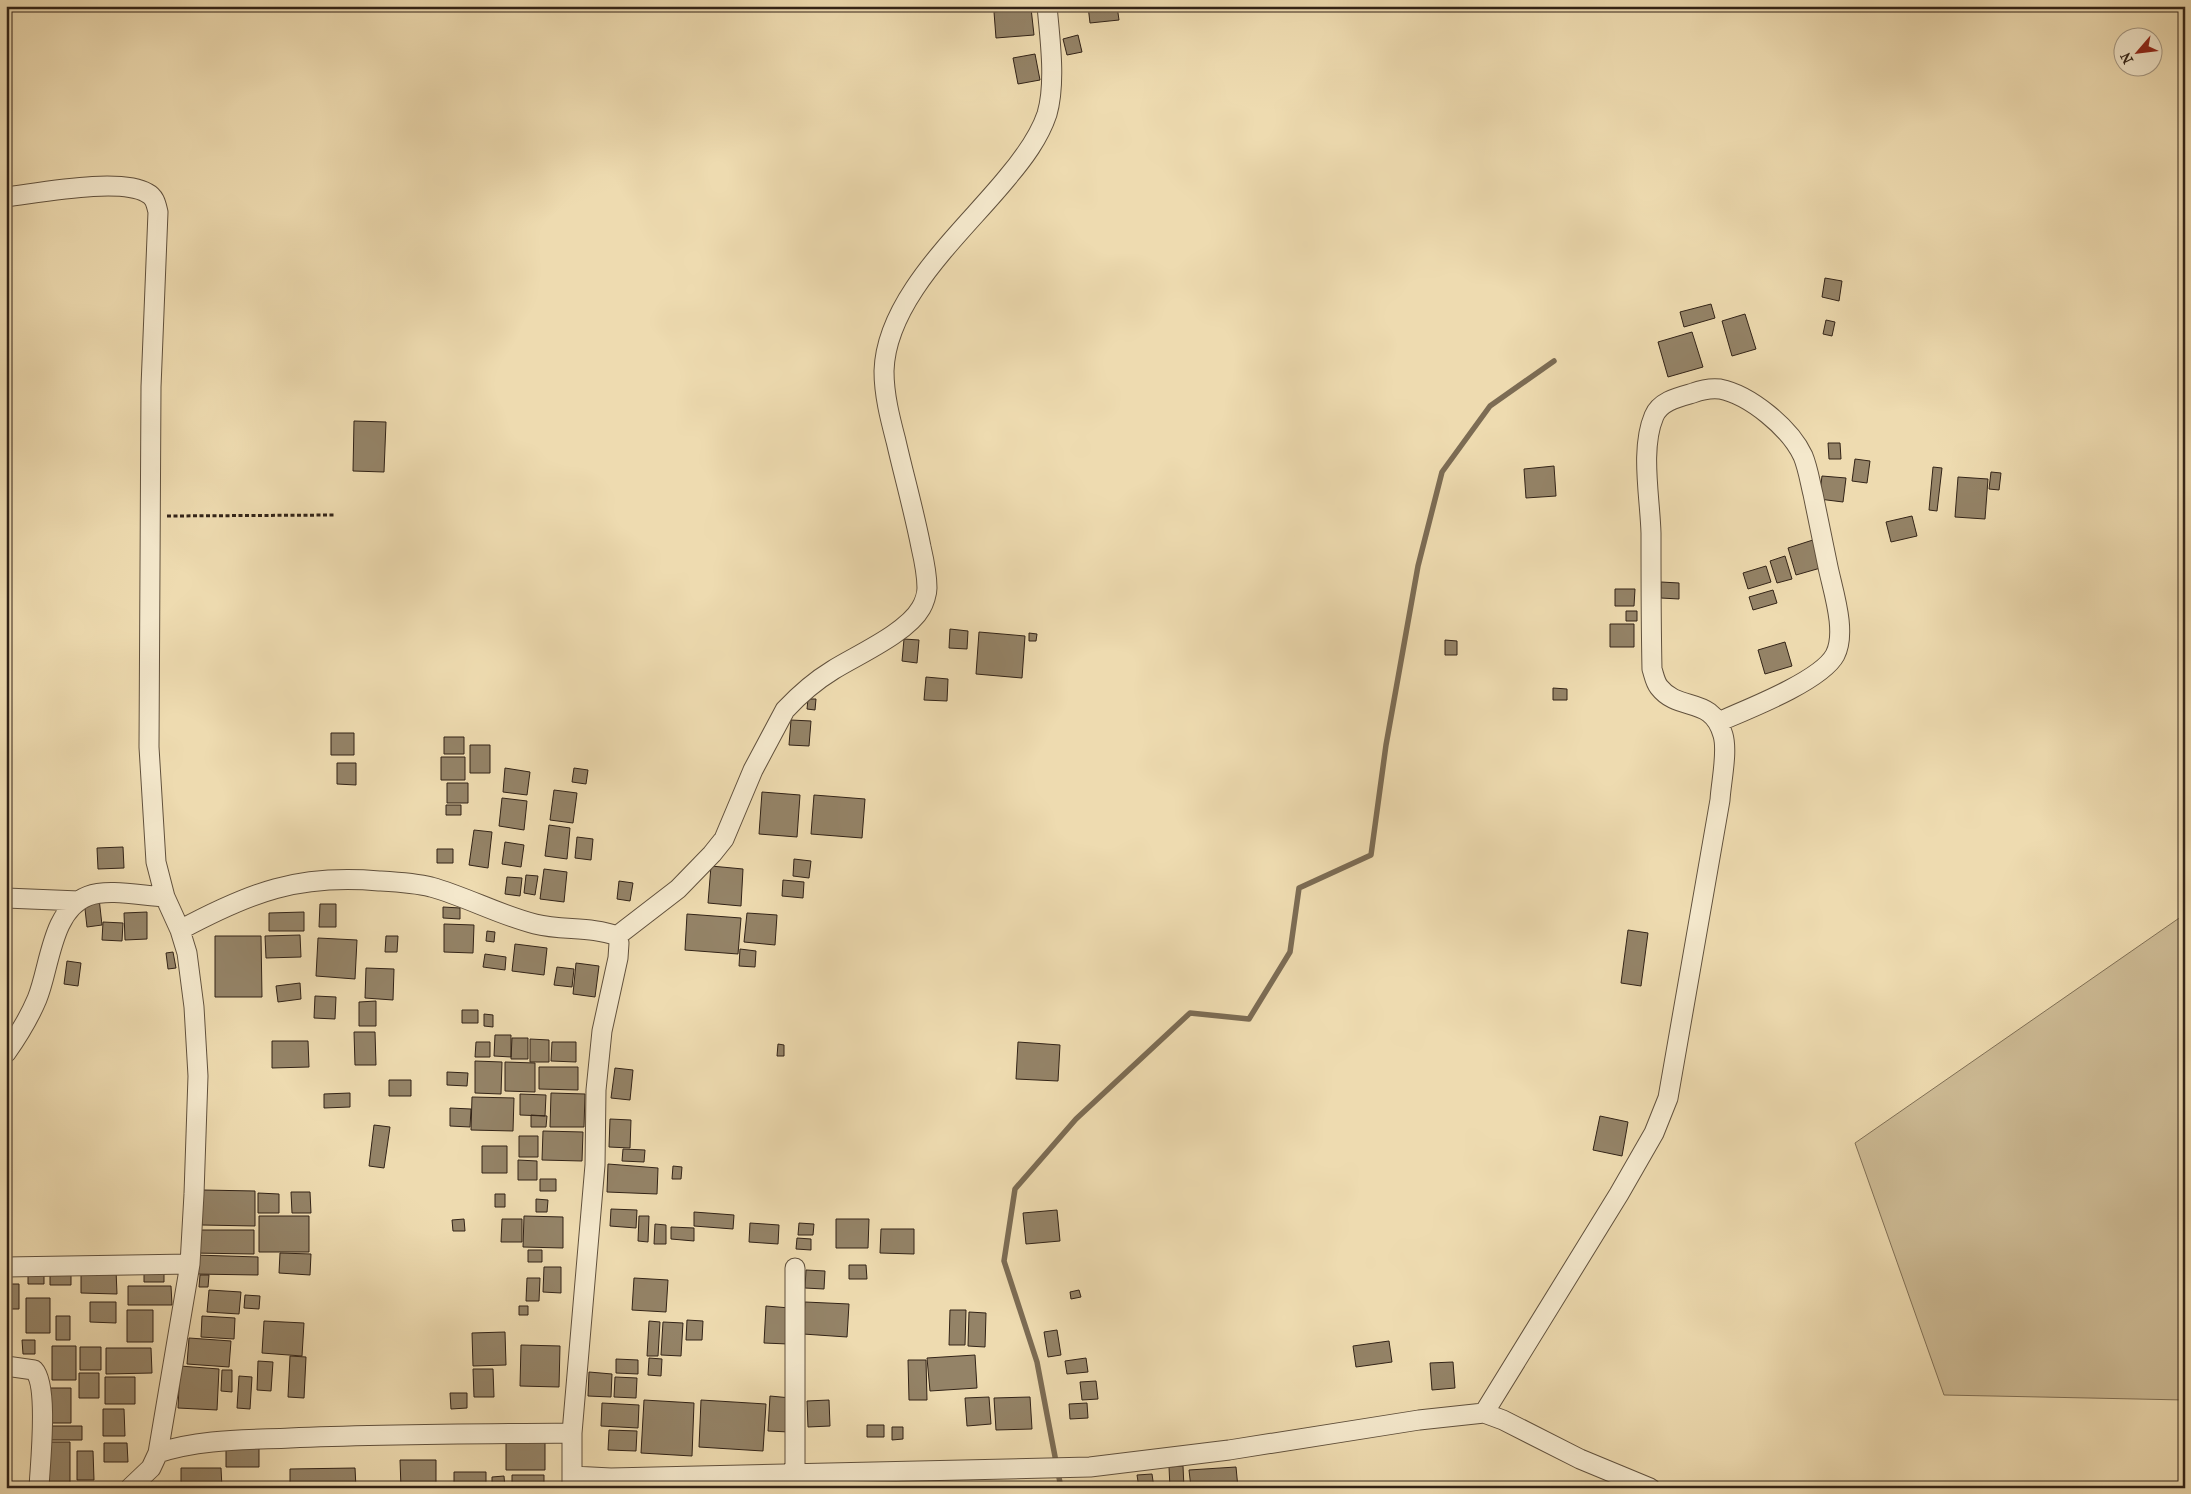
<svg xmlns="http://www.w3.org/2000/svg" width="2191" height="1494" font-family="'IM FELL French Canon',serif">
	<rect width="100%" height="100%" fill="#eedbb0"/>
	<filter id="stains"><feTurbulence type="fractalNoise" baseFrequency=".004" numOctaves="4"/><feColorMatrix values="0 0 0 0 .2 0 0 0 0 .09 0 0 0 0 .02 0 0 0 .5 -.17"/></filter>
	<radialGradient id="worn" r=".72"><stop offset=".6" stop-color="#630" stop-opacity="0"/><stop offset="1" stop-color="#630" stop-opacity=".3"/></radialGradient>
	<path fill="#cebc96" stroke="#807056" d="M2185,914V1400L1944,1395L1855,1143Z"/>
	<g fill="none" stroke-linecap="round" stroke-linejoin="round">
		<path stroke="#7c6c54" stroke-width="5.5" d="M1061,1488L1037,1362L1004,1261L1015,1189L1076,1119L1190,1013L1249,1019L1290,952L1299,888L1371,855L1386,745L1418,566L1442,472L1490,406L1554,361"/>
	</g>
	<path fill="#948367" stroke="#322317" d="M1088,6H1117L1119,20L1090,23Z
		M1031,8L1034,35L996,38L994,12Z
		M1078,35L1082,52L1067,55L1063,39Z
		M1035,54L1040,80L1018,84L1013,58Z
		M1825,278L1842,281L1839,301L1822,297Z
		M1711,304L1715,318L1684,327L1680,312Z
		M1745,314L1756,349L1732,356L1722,321Z
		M1826,320L1835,322L1832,336L1823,334Z
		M1692,332L1703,367L1668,377L1658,342Z
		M354,421L386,422L384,472L353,471Z
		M1828,443H1840L1841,459H1829Z
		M1855,459L1870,461L1867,483L1852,481Z
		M1554,466L1556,496L1526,498L1524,469Z
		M1933,467L1942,468L1937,511L1929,510Z
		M1991,472L2001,473L1999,490L1989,489Z
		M1822,476L1846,478L1843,502L1819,499Z
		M1958,477L1988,479L1985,519L1955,517Z
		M1912,516L1917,536L1891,542L1886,522Z
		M1816,539L1824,567L1796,575L1788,548Z
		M1785,556L1792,579L1777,583L1770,561Z
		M1766,566L1771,582L1748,589L1743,573Z
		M1661,582L1679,583V599L1661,598Z
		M1615,589H1635L1634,606H1615Z
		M1773,590L1777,603L1753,610L1749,597Z
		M1626,611H1637V621H1626Z
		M1610,624H1634V647H1610Z
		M950,629L968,631L967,649L949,648Z
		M979,632L1025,636L1022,678L976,674Z
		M1029,633L1037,634L1036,641H1029Z
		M904,639L919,640L917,663L902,661Z
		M1445,640L1457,641V655H1445Z
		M1785,642L1792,666L1765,674L1758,650Z
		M926,677L948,679L947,701L924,700Z
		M1553,688L1567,689V700H1553Z
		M808,699H816L815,710L807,709Z
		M791,720L811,721L809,746L789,745Z
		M331,733H354V755H331Z
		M444,737H464V754H444Z
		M470,745H490V773H470Z
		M441,757H465V780H441Z
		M337,763H356V785L337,784Z
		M505,768L530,772L527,795L503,792Z
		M574,768L588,770L586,784L572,782Z
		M447,783H468V803H447Z
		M554,790L577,793L573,823L550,820Z
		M762,792L800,795L797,837L759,834Z
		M814,795L865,799L862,838L811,834Z
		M502,798L527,801L524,830L499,826Z
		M446,805H461V815H446Z
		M549,825L570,828L567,859L545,856Z
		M474,830L492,832L488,868L469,865Z
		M577,837L593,839L591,860L575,858Z
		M505,842L524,845L521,867L502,864Z
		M123,847L124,868L98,869L97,848Z
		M437,849H453V863H437Z
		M794,859L811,861L809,878L793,876Z
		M711,866L743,869L741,906L708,903Z
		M544,869L567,872L564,902L540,899Z
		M526,875L538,876L535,895L524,893Z
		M507,877L522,878L520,896L505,894Z
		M783,880L804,882L803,898L782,896Z
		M619,881L633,883L630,901L617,899Z
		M99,898L102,925L87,927L84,900Z
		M320,904H336V927H319Z
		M443,907L460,908V919L443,918Z
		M147,912V939L125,940L124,913Z
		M304,912V931H269V913Z
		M747,913L777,915L775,945L744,942Z
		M687,914L741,918L738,954L685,950Z
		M103,922L123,923L122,941L102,940Z
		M444,924L474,925L473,953L444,952Z
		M1628,930L1648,933L1641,986L1621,983Z
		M487,931L495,932L494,942L486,941Z
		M300,935L301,957L266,958L265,936Z
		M215,936H261L262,997H215Z
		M386,936H398L397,952H385Z
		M318,938L357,940L355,979L316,976Z
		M515,944L547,948L544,975L512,971Z
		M740,949L756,951L755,967L739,966Z
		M173,952L176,968L168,969L166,953Z
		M485,954L506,957L505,970L483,967Z
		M67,961L81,963L78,986L64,984Z
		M576,963L599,966L595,997L573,994Z
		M557,967L574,969L572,987L554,985Z
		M366,968L394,969L393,1000L365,998Z
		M300,983L301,999L278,1002L276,986Z
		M315,996L336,997L335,1019L314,1018Z
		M376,1001V1026H359V1002Z
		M462,1010H478V1023H462Z
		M484,1014L493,1015V1027L484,1026Z
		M354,1032H375L376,1065H355Z
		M495,1035H511V1057L494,1056Z
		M512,1038H528V1059H511Z
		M530,1039L549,1040V1062H530Z
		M272,1041H308L309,1067L272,1068Z
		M476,1042H490V1057H475Z
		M552,1042H576V1062L551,1061Z
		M1018,1042L1060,1045L1058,1081L1016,1079Z
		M778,1044L784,1045V1056H777Z
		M475,1061L502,1062L501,1094L475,1093Z
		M505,1062L535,1063V1092L505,1091Z
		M539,1067H578V1090L539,1089Z
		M615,1068L633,1070L630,1100L611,1098Z
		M447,1072L468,1073L467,1086L447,1085Z
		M389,1080H411V1096H389Z
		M350,1093V1107L324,1108V1094Z
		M551,1093L585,1094L584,1127H550Z
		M520,1094L546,1095L545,1116L520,1115Z
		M472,1097L514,1098L513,1131L471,1130Z
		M450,1108L471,1109L470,1127L450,1126Z
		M531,1115L547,1116L546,1127H531Z
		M1600,1116L1628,1122L1622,1156L1593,1150Z
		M610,1119L631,1120L630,1148L609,1147Z
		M374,1125L390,1127L384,1168L369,1166Z
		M543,1131L583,1132L582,1161L542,1160Z
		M519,1136H538V1157H519Z
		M482,1146H507V1173H482Z
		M623,1149L645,1150L644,1162L622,1161Z
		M518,1160L537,1161V1180H518Z
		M608,1164L658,1168L657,1194L607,1192Z
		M673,1166L682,1167L681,1179H672Z
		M540,1179H556V1191H540Z
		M203,1190L255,1191V1226L202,1225Z
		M291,1192H310L311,1213H292Z
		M258,1193L279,1194V1213H258Z
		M495,1194H505V1207H495Z
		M536,1199L548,1200L547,1212H536Z
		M611,1209L637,1210L636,1228L610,1226Z
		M1057,1210L1060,1241L1026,1244L1023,1213Z
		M694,1212L734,1215L733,1229L694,1226Z
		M259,1216H309V1252H259Z
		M524,1216L563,1217V1248L523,1247Z
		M639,1216H649L648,1242L638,1241Z
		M464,1219L465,1231H453L452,1220Z
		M502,1219H522V1242H501Z
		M836,1219H869L868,1248H836Z
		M750,1223L779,1225L778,1244L749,1242Z
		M799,1223L814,1224L813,1235H798Z
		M655,1224L666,1225V1244H654Z
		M671,1227L694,1228V1241L671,1239Z
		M881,1229H914V1254L880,1253Z
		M194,1230H254V1254L193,1253Z
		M797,1238L811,1239V1250L796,1249Z
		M528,1250H542V1262H528Z
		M280,1253L311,1254L310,1275L279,1273Z
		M195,1255L258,1257V1275L194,1274Z
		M849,1265H866L867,1279H849Z
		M544,1267H561V1293L543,1292Z
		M28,1268H44V1284H28Z
		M144,1268H164V1282H144Z
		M81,1270H116L117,1294L81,1293Z
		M806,1270L825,1271L824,1289L805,1288Z
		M50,1273H71V1285H50Z
		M200,1275H209L208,1287H199Z
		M527,1278H540L539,1301H526Z
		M634,1278L668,1280L666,1312L632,1310Z
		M6,1284H19V1309H6Z
		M128,1286H171L172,1305H128Z
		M209,1290L241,1292L239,1314L207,1312Z
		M1079,1290L1081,1297L1071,1299L1070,1292Z
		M245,1295L260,1296L259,1309L244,1308Z
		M26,1298H50V1333H26Z
		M90,1302H116V1323L90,1322Z
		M805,1302L849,1304L847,1337L803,1334Z
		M519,1306H528V1315H519Z
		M766,1306L790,1308L788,1344L764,1343Z
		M127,1310H153V1342H127Z
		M950,1310H966L965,1345H949Z
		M969,1312L986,1313L985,1347L968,1346Z
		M56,1316H70V1340H56Z
		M202,1316L235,1318L234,1339L201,1337Z
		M687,1320L703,1321L702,1340H686Z
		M264,1321L304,1323L302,1356L262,1353Z
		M649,1321L660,1322L658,1356H647Z
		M663,1322L683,1323L681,1356L661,1355Z
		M1057,1330L1061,1355L1048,1357L1044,1332Z
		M505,1332L506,1365L473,1366L472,1333Z
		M189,1338L231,1341L229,1367L187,1364Z
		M22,1340H35V1354H23Z
		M1389,1341L1392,1362L1356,1367L1353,1346Z
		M521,1345L560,1346L559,1387L520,1386Z
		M52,1346H76V1380H52Z
		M80,1347H101V1370H80Z
		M106,1348H151L152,1373L106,1374Z
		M975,1355L977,1388L930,1391L927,1358Z
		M290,1356L306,1357L304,1398L288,1397Z
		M649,1358L662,1359L661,1376L648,1375Z
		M1086,1358L1088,1372L1067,1374L1065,1361Z
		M616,1359L638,1360V1374L616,1373Z
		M908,1360H926L927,1400H909Z
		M258,1361L273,1362L271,1391L257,1390Z
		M1453,1362L1455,1388L1432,1390L1430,1363Z
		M180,1366L219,1369L217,1410L178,1408Z
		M473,1369H493L494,1397H474Z
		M222,1370H232V1392L221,1391Z
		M589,1372L612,1374L611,1397L588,1396Z
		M79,1373H99V1398H79Z
		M239,1376L252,1377L250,1409L237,1408Z
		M105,1377H135V1404H105Z
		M615,1377L637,1378L636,1398L614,1397Z
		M1096,1381L1098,1399L1082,1400L1080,1382Z
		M45,1388H71V1423H45Z
		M450,1393H467V1408L451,1409Z
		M770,1396L791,1398L789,1432L768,1431Z
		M989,1397L991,1424L967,1426L965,1398Z
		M1030,1397L1032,1429L996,1430L994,1398Z
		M644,1400L694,1403L692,1456L641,1453Z
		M701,1400L766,1404L763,1451L699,1447Z
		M829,1400L830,1426L808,1427L807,1401Z
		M602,1403L639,1405L638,1428L601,1426Z
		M1087,1403L1088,1418L1070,1419L1069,1404Z
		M103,1409H124L125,1436H103Z
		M867,1425H884V1437H867Z
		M45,1426H82V1440H45Z
		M892,1427H903V1439L892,1440Z
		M609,1430L637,1431L636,1451L608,1450Z
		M506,1439H545V1470H506Z
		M45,1442H70V1485H45Z
		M104,1443H127L128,1462H104Z
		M226,1446H259V1467H226Z
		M77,1451H93L94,1480H77Z
		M400,1460H436V1488H401Z
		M1183,1466L1184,1488H1170L1169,1467Z
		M1236,1467L1238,1488H1191L1189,1470Z
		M181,1468H221L222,1488H181Z
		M355,1468L356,1488H290V1469Z
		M454,1472H486V1488H454Z
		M1152,1474L1154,1488H1139L1137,1475Z
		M512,1475H544V1488H512Z
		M504,1476L505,1488H492V1477Z
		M724,1480H745V1488H724Z
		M984,1483L985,1488H974V1484Z
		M1025,1484V1488H988L987,1486Z
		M590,1486H641V1488H590Z"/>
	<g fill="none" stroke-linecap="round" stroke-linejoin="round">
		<g stroke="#61513d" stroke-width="21">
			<path id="street" d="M6,197C39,193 120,177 147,193C155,197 156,204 158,212L151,387L149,747L156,862L165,897L180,930
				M6,898L79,901
				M617,936L678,889L712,854L724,839L753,770L785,710C799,695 815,681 833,670C857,655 907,633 921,608C924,603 927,594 927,588C927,575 924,560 921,547C914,511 904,476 896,441C890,418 884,395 884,371C886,298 963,232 1007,178C1023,159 1039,138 1047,114C1056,83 1050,39 1047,6
				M6,1053C18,1036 29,1018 37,999C50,968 51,910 88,896C108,888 143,896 165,897
				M6,1267L190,1264
				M795,1268V1474
				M6,1366L34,1370C49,1386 40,1464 39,1488
				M1484,1413L1503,1420L1580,1459L1650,1488
				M158,1453C200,1439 247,1440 290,1438C384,1434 478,1434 572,1433
				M572,1476L611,1478L1090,1467L1229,1450L1419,1420L1484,1413L1619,1194L1654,1133L1668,1098L1720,800C1721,782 1728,752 1723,735C1712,695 1679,713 1659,687C1655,682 1654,675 1652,669C1651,624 1651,578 1651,533C1650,497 1640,449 1654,416C1660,401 1679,397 1693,393C1701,390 1711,388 1720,389C1750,395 1790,428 1803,456C1808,468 1810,482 1813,494C1818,518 1823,542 1828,567C1833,591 1847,632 1835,655C1821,681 1746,710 1718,722
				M130,1488L151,1468L158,1453L190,1264L194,1194L198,1076L194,1007L187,953L180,930C251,892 298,874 379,881C396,882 415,883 431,887C467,897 499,915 535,924C562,931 591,926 617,936L619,943L618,958L602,1031L596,1090L595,1165L572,1433V1488"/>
		</g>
		<path stroke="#322317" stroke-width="3" stroke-dasharray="4 2.5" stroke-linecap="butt" d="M167,516L336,515"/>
		<use href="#street" stroke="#f4e8cc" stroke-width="19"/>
	</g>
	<rect width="2191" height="1494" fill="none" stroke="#eedbb0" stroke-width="25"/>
	<rect x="8" y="8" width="2176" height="1479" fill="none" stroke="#322317" stroke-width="2.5"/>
	<rect x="12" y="12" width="2166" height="1469" fill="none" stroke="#322317"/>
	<g transform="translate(2138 52) rotate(242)"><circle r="24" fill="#f4e8cc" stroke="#a69984"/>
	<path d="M0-4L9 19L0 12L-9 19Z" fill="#8f2418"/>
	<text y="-8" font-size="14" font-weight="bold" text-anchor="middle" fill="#322317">N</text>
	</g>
	<rect width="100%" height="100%" filter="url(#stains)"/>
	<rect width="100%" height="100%" fill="url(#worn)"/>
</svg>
